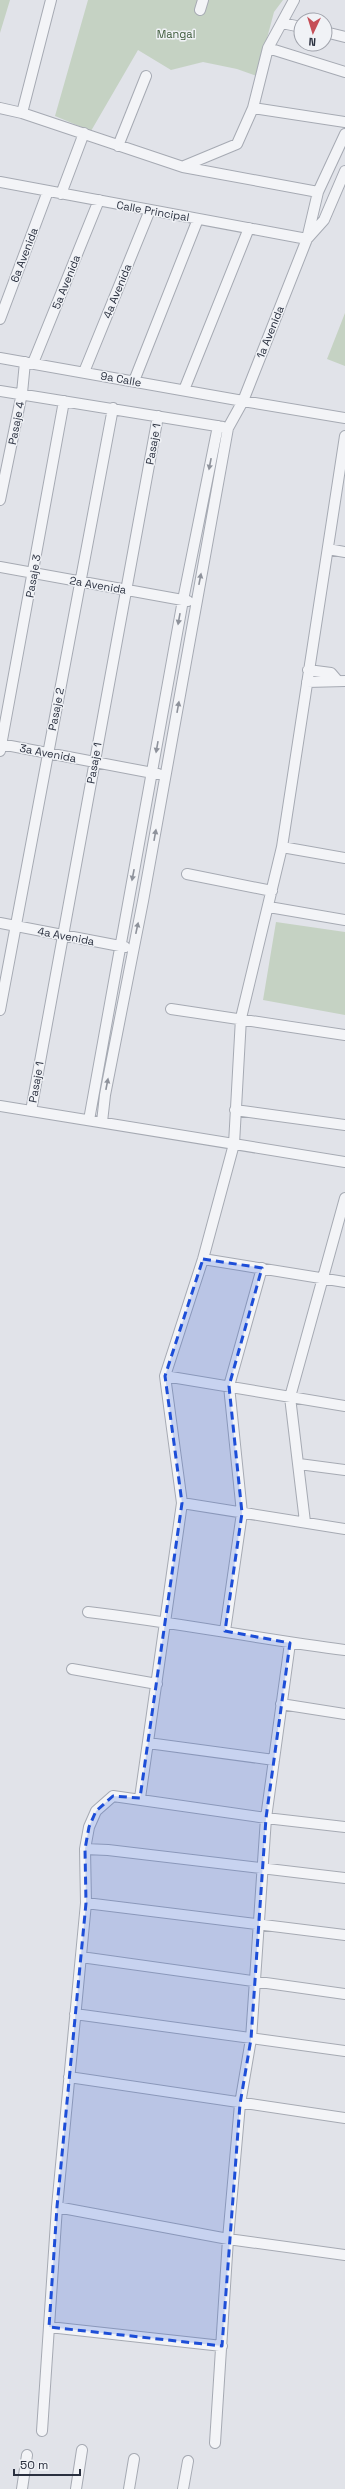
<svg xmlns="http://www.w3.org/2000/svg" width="345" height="2489" font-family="'Space Grotesk',sans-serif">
	<rect width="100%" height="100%" fill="#e1e3e9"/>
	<path fill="#c5d2c3" d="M0,0H10L0,33Z
		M88,0H283L274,12L257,76L237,69L203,62L171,70L138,50L91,131L55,116Z
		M345,313V366L327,359Z
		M276,922L345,932V1015L263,1000Z"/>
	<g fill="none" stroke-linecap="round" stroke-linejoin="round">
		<g stroke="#a6aab3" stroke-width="12">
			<path id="minor" d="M200,10L203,0
				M282,23L301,27
				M325,32L345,37
				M268,48L345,72
				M0,108L22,113L183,167L318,192
				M253,108L345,122
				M22,113L51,0
				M118,146L146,76
				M184,166L237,144L253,108L268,48L294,0
				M345,171L324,220L307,239L243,401L345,418
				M0,182L307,239L318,192L345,134
				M61,194L84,133
				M0,319L48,191
				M0,358L243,401L228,428L143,901L105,1095L102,1122
				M33,363L99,200
				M84,372L150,210
				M134,381L198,219
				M184,390L249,228
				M0,391L223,427
				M0,500L22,393L25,362
				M328,549L345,552
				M0,567L188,601
				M308,670L331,673L337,680
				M307,682L345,681
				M0,744L158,774
				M0,751L64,401
				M282,847L345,858
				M187,874L272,891
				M269,907L345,920
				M0,923L125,947
				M171,1009L345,1035
				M0,1010L113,408
				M0,1106L345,1162
				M235,1110L345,1125
				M31,1111L158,416
				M89,1120L183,600L218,426
				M203,1259L345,1282
				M165,1376L345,1406
				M299,1464L345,1470
				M182,1503L345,1529
				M305,1522L290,1397L345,1198
				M88,1612C174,1622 259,1639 345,1650
				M225,1631L242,1513L229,1386L262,1268
				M72,1669L157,1684
				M281,1704L345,1714
				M148,1743L274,1760
				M140,1798L182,1503L165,1376L203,1259L234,1144L241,1018L282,847L345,436
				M85,1849L108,1850L345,1878
				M86,1903L345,1935
				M81,1957L345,1994
				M75,2014L345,2051
				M69,2077L345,2118
				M57,2207L228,2239L345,2255
				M49,2327L222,2346
				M42,2431L57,2207L86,1903L85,1849L89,1827L96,1811L113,1796L266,1818L345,1827
				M215,2443L228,2239L240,2104L251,2039L266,1818L290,1643
				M22,2489L27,2455
				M76,2489L82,2450
				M129,2489L134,2459
				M183,2489L188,2461"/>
		</g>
		<use href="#minor" stroke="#f3f4f7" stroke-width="10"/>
	</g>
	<defs><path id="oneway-solid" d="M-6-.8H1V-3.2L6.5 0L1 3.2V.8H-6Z"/></defs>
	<g fill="#8e929b">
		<use href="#oneway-solid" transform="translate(210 464) rotate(101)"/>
		<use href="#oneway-solid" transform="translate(200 579) rotate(-79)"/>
		<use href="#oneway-solid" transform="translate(179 619) rotate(100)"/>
		<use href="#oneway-solid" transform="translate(178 707) rotate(-80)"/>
		<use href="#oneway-solid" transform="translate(157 747) rotate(100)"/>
		<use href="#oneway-solid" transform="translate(155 835) rotate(-80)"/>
		<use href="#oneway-solid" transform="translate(133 875) rotate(101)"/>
		<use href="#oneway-solid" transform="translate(137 928) rotate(-78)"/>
		<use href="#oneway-solid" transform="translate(107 1084) rotate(-79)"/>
	</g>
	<path fill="#1d4ed8" fill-opacity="0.2" stroke="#1d4ed8" stroke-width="3" stroke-dasharray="8 5" stroke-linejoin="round" d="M203,1259L262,1268L229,1386L242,1513L225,1631L290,1643L266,1818L251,2039L240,2104L222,2346L49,2327L57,2207L86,1903L85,1849L89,1827L96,1811L113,1796L140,1798L182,1503L165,1376Z"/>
	<g text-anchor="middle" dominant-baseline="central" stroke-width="3" stroke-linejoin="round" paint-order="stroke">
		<g font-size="11" fill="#3c5a39" stroke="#f0f2f6">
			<text x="176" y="34">Mangal</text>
		</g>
		<g font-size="11" fill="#2a303f" stroke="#f0f2f6">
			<text transform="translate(153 211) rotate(10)">Calle Principal</text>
			<text transform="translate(24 255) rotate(-69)">6a Avenida</text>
			<text transform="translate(66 282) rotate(-68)">5a Avenida</text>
			<text transform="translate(117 291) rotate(-68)">4a Avenida</text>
			<text transform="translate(270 332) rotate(-68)">1a Avenida</text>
			<text transform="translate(121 379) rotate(10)">9a Calle</text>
			<text transform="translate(16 423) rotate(-79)">Pasaje 4</text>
			<text transform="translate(153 444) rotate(-80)">Pasaje 1</text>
			<text transform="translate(33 576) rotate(-80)">Pasaje 3</text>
			<text transform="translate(98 585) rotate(10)">2a Avenida</text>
			<text transform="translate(56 709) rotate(-79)">Pasaje 2</text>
			<text transform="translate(48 753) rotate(11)">3a Avenida</text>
			<text transform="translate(94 763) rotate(-80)">Pasaje 1</text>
			<text transform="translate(66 936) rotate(11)">4a Avenida</text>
			<text transform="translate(36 1082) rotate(-80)">Pasaje 1</text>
		</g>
	</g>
	<g transform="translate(313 32) rotate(184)"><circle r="19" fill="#f0f2f6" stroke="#a1a4ad"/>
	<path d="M0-3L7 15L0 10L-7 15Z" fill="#c54e57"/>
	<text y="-6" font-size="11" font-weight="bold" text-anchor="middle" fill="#2a303f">N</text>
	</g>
	<path d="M14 2469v6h66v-6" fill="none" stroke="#2a303f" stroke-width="2"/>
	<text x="20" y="2469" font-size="12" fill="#2a303f" stroke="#f0f2f6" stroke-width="3" paint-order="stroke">50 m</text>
</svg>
